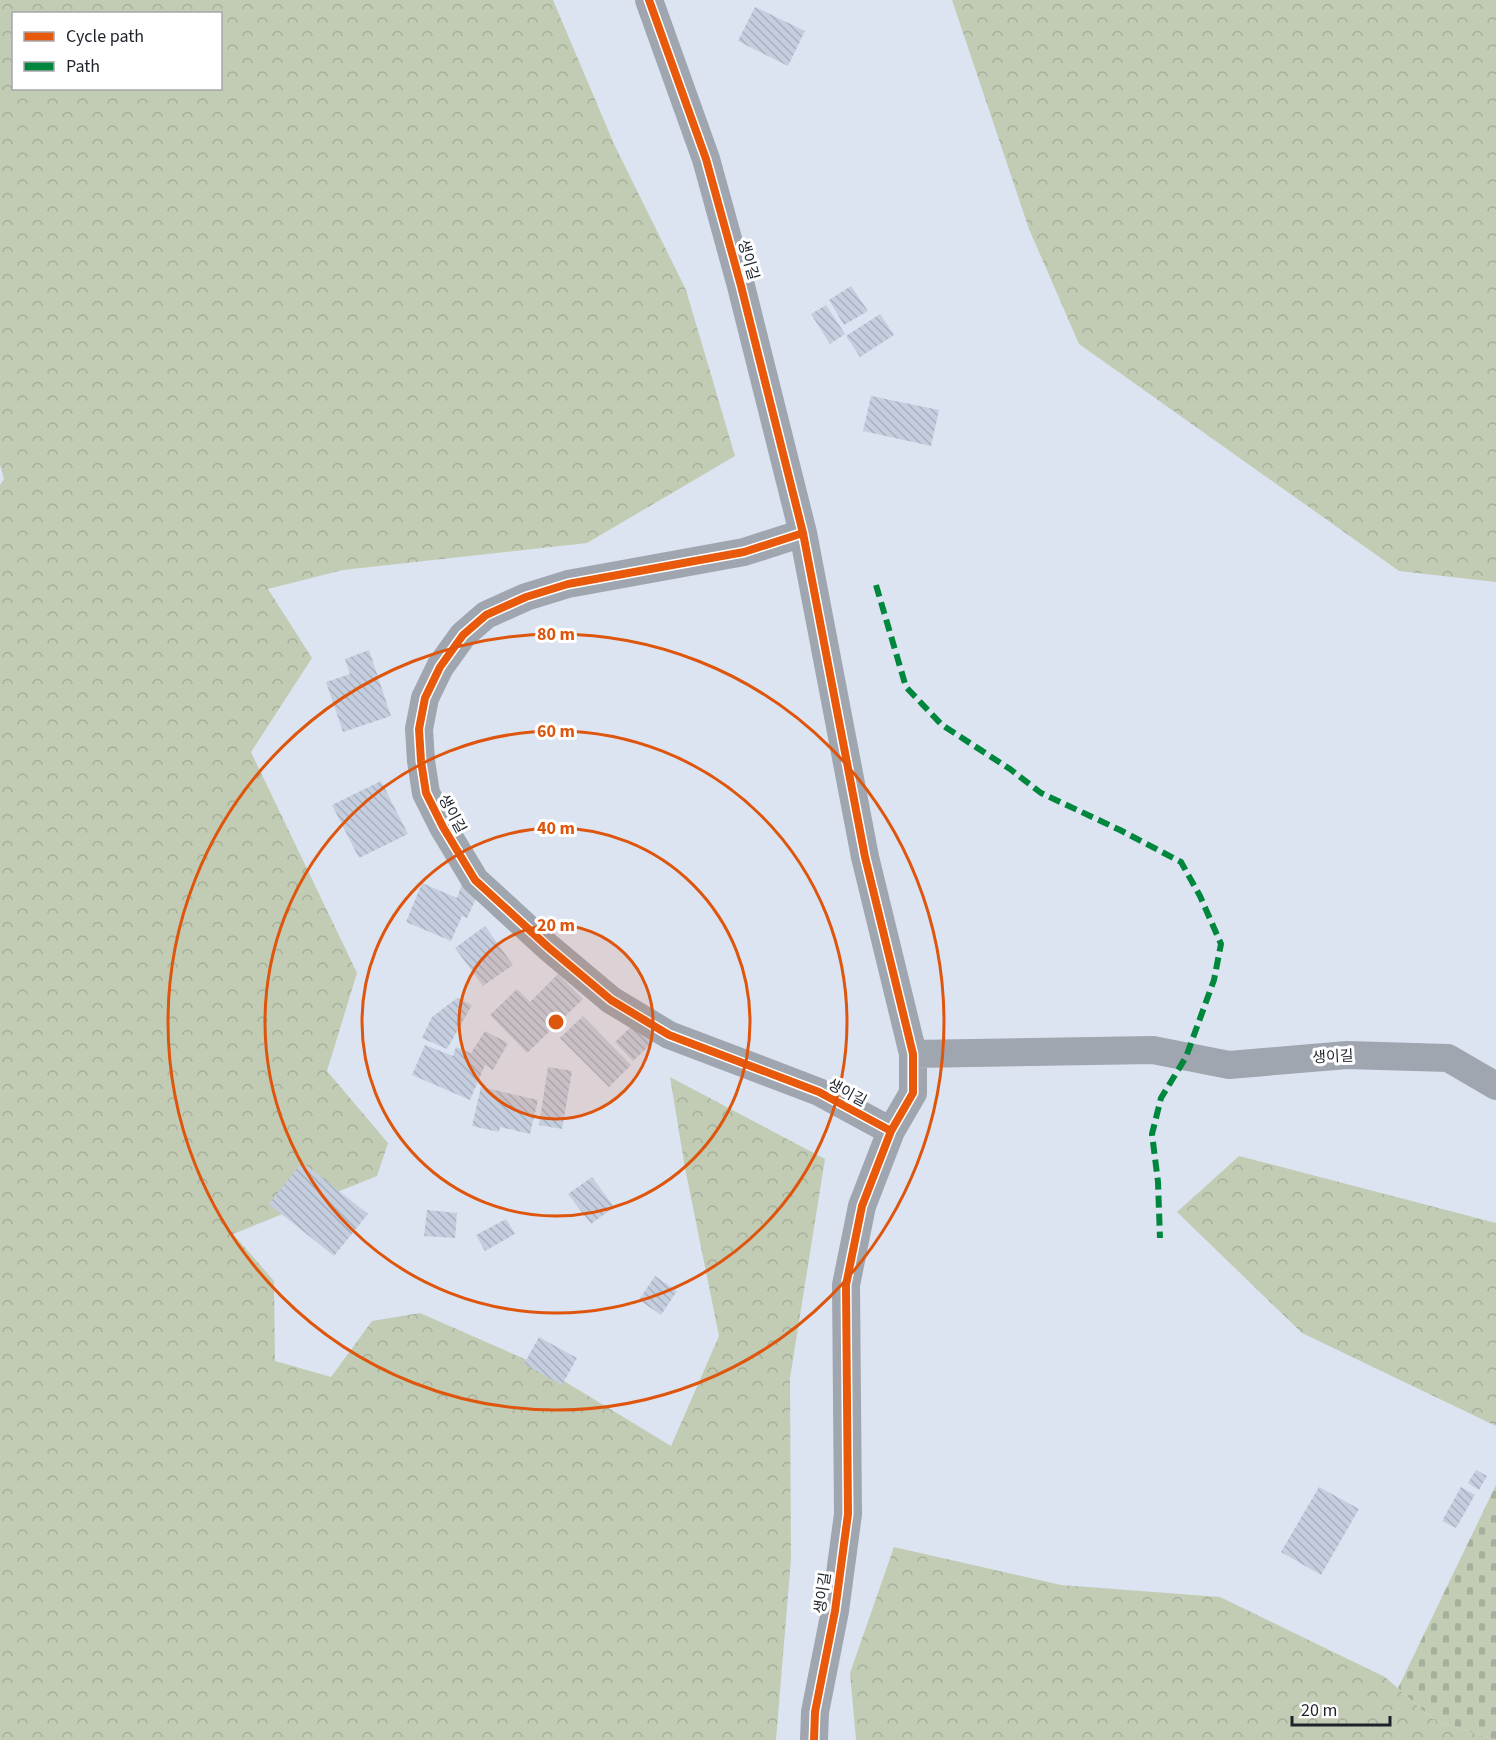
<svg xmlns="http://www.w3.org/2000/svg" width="1496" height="1740" font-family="'Source Sans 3','Noto Sans KR',sans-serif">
	<defs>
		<pattern id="forest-crowns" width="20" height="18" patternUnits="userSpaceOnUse" patternTransform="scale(1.5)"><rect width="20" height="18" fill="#c2ccb4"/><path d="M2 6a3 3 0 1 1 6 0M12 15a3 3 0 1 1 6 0" fill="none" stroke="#a6af9b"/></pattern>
		<pattern id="cemetery-stones" width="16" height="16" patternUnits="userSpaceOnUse" patternTransform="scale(1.5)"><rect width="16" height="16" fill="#c2ccb4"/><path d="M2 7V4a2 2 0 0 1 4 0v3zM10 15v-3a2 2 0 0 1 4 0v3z" fill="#a6af9b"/></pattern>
		<pattern id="building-back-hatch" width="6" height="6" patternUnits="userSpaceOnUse" patternTransform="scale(1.5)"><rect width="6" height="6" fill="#c4cede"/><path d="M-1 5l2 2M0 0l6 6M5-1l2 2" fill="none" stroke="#a8b1bf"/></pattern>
	</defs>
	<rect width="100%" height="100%" fill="#dce4f1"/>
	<path fill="url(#forest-crowns)" fill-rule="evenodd" d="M0,0H553L614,144L686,290L735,456L587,543L343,570L268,589L312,658L251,752L357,973L327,1071L388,1143L377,1176L233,1234L274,1281L275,1361L331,1377L372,1321L420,1313L536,1364L671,1446L719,1336L685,1168L670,1077L825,1159L790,1378L791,1559L776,1740H0V485L4,479L0,465ZM14,14H220V88H14Z
		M952,0H1496V582L1399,571L1079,344L1029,229Z
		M1239,1156L1496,1223V1426L1302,1333L1177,1212Z
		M894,1547L1061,1585L1220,1597L1385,1677L1434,1720L1495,1740H856L850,1673Z"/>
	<path fill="url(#cemetery-stones)" d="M1496,1485V1740H1495L1434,1720L1398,1688Z"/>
	<path fill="url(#building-back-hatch)" d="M755,7L805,31L788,66L738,41Z
		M851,286L868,311L844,325L829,300Z
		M826,305L845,334L830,344L811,314Z
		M880,314L894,335L860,357L846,336Z
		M871,396L939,410L931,446L863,431Z
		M369,650L391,716L343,732L326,682L350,674L345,659Z
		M381,781L408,834L359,858L332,805Z
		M422,883L457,898L462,884L479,892L467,918L462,916L451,941L406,922Z
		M485,926L513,965L483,986L455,948Z
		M558,974L583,999L527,1053L490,1015L517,989L530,1002Z
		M457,998L472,1005L447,1049L422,1038L432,1017Z
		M583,1016L631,1065L609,1087L560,1038Z
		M638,1020L656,1039L633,1061L615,1042Z
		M485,1031L508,1043L493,1070L485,1065L470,1100L412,1075L425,1045L453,1056L456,1047L471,1053Z
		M548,1067L572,1071L562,1129L539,1125Z
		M481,1087L538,1100L530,1134L500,1127L499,1132L472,1126Z
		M302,1162L368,1214L334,1256L269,1204Z
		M592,1177L614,1207L591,1224L568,1194Z
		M427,1210L457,1213L455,1238L424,1236Z
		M506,1219L515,1234L485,1251L476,1235Z
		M655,1276L677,1291L661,1315L639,1300Z
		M539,1337L577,1358L562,1385L524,1364Z
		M1476,1470L1487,1476L1479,1490L1468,1483Z
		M1319,1487L1359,1509L1321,1575L1281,1552Z
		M1461,1487L1475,1495L1456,1528L1442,1521Z"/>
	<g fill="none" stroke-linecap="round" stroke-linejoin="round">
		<path stroke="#a0a6b0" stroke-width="28" d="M649,0L706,159L741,286L803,533L865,857L913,1054V1093L891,1131L862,1206L846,1285L848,1514L835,1611L815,1712L814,1740
			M803,533L744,552L568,584L526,597L486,615L463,635L440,667L425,698L419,729L421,761L426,793L443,827L475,880L548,947L611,1000L669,1035L819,1092L891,1131
			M913,1054L1153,1050L1229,1065L1347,1055L1448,1058L1496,1086"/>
		<path stroke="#00873e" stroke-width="6" stroke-dasharray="12 6" stroke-linecap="butt" d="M876,585L906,687L942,725L1010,769L1041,793L1120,830L1181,862L1200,896L1221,944L1214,980L1186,1057L1161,1098L1152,1134L1158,1182L1160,1238"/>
		<g stroke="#fff" stroke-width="11">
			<path id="cycleway" d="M649,0L706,159L741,286L803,533L865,857L913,1054V1093L891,1131L862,1206L846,1285L848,1514L835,1611L815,1712L814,1740
				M803,533L744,552L568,584L526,597L486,615L463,635L440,667L425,698L419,729L421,761L426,793L443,827L475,880L548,947L611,1000L669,1035L819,1092L891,1131"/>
		</g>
		<use href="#cycleway" stroke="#e8590c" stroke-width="8"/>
	</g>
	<circle cx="556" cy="1022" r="97" fill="#de560e" fill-opacity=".12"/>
	<g fill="none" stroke="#de560e" stroke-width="3">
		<circle cx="556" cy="1022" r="97"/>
		<circle cx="556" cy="1022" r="194"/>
		<circle cx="556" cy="1022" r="291"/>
		<circle cx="556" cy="1022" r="388"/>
	</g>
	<g text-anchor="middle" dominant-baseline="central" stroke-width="6" stroke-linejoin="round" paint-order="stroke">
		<g font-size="15" fill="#1d222b" stroke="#fff">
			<text transform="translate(748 260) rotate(74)">생이길</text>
			<text transform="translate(452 814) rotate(62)">생이길</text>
			<text transform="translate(1333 1057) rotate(-3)">생이길</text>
			<text transform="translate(847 1093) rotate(28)">생이길</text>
			<text transform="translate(823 1593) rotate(-82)">생이길</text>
		</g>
	</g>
	<circle cx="556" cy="1022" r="9" fill="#de560e" stroke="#fff" stroke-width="3"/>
	<g font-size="18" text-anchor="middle" font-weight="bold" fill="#de560e" stroke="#fff" stroke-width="6" stroke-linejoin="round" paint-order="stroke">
		<text x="556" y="640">80 m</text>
		<text x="556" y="737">60 m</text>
		<text x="556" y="834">40 m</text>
		<text x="556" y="931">20 m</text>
	</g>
	<rect x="12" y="12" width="210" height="78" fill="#ffffff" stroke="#a5a7aa" stroke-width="1.5"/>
	<rect x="24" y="32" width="30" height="9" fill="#e8590c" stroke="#a5a7aa" stroke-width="1.5"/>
	<text x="66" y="42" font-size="18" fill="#1d222b">Cycle path</text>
	<rect x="24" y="62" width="30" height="9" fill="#00873e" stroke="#a5a7aa" stroke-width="1.5"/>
	<text x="66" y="72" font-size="18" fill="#1d222b">Path</text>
	<path d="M1292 1716v9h98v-9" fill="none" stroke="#1d222b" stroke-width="3"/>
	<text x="1301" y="1716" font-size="18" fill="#1d222b" stroke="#ffffff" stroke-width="4.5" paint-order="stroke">20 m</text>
</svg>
